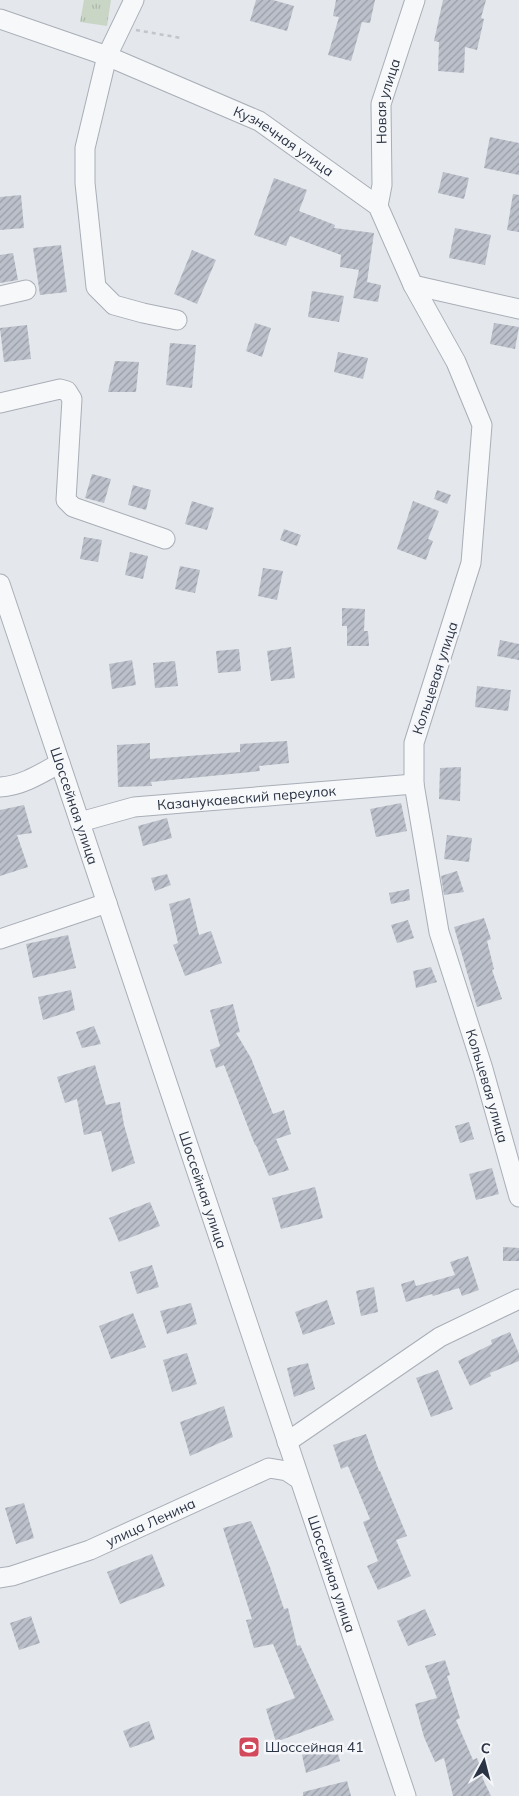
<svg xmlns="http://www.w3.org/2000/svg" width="519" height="1796" font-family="Mulish,sans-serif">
	<defs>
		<pattern id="grass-tufts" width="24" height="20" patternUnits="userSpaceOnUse" patternTransform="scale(1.25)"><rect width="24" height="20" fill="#c9d6c5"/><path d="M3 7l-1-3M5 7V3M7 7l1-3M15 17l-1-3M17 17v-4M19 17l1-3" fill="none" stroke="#adb8ab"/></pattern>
		<pattern id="building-hatch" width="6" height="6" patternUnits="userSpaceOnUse" patternTransform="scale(1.25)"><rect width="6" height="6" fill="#bbc0ca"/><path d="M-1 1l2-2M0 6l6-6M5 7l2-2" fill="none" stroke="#989da6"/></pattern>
	</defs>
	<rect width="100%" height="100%" fill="#e4e7ec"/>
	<path fill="url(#grass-tufts)" d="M84,0H111L107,26L80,22Z"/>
	<path fill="url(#building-hatch)" d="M256,0H273L294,6L287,31L250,21Z
		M336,0H375L370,23L362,22L351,61L328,55L339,17L333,16Z
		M443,0H486L481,18L484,19L477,50L465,47L464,73L438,71L439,42L434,41Z
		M490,137L519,143V175L484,168Z
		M443,172L469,178L464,199L438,193Z
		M274,178L307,190L299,211L335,225L334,228L374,233L367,282L381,285L378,302L353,298L359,270L340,267L341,255L290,236L286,246L254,235Z
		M513,194L519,195V232L507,230Z
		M21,195L24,228L0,230V197Z
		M455,228L491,235L485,265L449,258Z
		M61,245L67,292L40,295L33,248Z
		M192,250L216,260L197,304L174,294Z
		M13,253L18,280L0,283V255Z
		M312,291L344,296L339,322L308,317Z
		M255,323L271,328L262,357L246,351Z
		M494,323L519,327L515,349L490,344Z
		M27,325L31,359L4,362L0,328Z
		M170,343L196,345L192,388L166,385Z
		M338,352L368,358L363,379L334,372Z
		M115,361L139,362L136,392H108Z
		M92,474L111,479L104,503L85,498Z
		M133,485L151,490L146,510L128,505Z
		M437,490L451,495L447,504L434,499Z
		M192,501L214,508L207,530L185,524Z
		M413,501L439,511L428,539L433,541L426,560L397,549Z
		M284,529L301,535L297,546L280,540Z
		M84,537L102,540L98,562L80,559Z
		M130,552L148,556L143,579L125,575Z
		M180,566L200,570L195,593L175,589Z
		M263,568L283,571L277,600L258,596Z
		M342,608L365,609L364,631H368L369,646H347V626H342Z
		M500,640L519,644V660L497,656Z
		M291,647L295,678L271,681L267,651Z
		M239,649L241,671L218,673L216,651Z
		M132,660L136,685L112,689L109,664Z
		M175,661L178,686L155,688L153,663Z
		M477,686L511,690L508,711L475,707Z
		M287,741L289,763L259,766L260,771L151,782L152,786L118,787L117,745L150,743V759L240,752V744Z
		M461,767L460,801L439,799L440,768Z
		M401,803L407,831L376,837L370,809Z
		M24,805L32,833L17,835L28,867L0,876V810Z
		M167,818L172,838L143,846L138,826Z
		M447,835L472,838L469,862L444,859Z
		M457,871L464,892L444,895L441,876Z
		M167,874L171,885L155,891L151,878Z
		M409,889L410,900L391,904L389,893Z
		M190,898L199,935L211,931L222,963L185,976L173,945L178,943L169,904Z
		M484,918L491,939L487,941L494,969L492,970L502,999L477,1007L454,927Z
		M408,920L414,938L397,943L391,925Z
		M68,935L76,968L33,978L26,944Z
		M431,967L437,982L416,988L413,971Z
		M71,990L75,1010L43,1020L38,997Z
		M233,1004L240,1032L236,1033L251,1058L273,1114L284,1110L291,1134L276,1139L289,1170L269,1176L256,1145H255L224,1065L216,1068L210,1050L220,1046L210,1010Z
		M94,1026L101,1044L82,1048L76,1032Z
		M95,1065L106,1105L120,1102L124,1125L135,1163L112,1172L101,1131L84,1135L77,1099L65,1103L57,1077Z
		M469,1122L474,1139L460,1143L455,1126Z
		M492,1168L499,1194L476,1200L469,1174Z
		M315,1187L323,1218L281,1229L272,1198Z
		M150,1202L160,1226L119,1242L109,1218Z
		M503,1247L519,1248V1261H503Z
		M468,1256L479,1290L462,1296L459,1288L433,1296L432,1294L406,1302L401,1284L414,1280L416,1286L455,1275L450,1262Z
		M152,1265L159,1287L137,1294L130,1272Z
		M374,1287L378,1312L361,1316L356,1291Z
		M327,1300L335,1324L303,1335L295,1312Z
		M191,1303L197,1324L167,1334L160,1311Z
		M133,1313L146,1347L111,1359L99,1326Z
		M510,1332L519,1354V1361L490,1373L491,1376L470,1386L458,1361L492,1344L491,1340Z
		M187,1353L197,1384L172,1392L163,1360Z
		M308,1363L315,1389L294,1397L287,1368Z
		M438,1370L453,1409L431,1417L416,1378Z
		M224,1406L233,1437L190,1456L180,1422Z
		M366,1434L379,1471H380L407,1536L396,1540L411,1576L378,1590L367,1566L378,1561L363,1522L370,1519L348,1466L341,1469L333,1445Z
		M24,1503L34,1538L16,1544L5,1508Z
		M251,1521L270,1567L284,1609L288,1608L297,1646L300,1645L334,1720L276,1742L266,1709L295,1698L273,1644L254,1648L246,1620L252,1619L223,1528Z
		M152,1554L165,1586L120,1604L107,1572Z
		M425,1609L436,1635L408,1646L397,1621Z
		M31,1616L40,1643L19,1650L10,1623Z
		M445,1660L450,1675L447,1676L460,1718L456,1720L473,1760L477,1758L484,1776L482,1777L491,1796H453L444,1758L435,1762L424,1737L415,1704L437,1698L425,1666Z
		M149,1721L155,1739L130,1748L123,1731Z
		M335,1744L340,1761L306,1773L302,1755Z
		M347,1781L351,1796H303V1792Z"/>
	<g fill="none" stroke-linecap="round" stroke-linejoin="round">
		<g stroke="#a9aeb7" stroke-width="21">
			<g id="minor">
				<path d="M134,0L107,56L85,148V183L96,287L114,305L143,313L177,320"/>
				<path id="s1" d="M0,19L107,56L259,121L378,206L413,285L519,309"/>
				<path id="s2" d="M378,206L382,185L381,104L415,0"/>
				<path id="s3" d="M413,285L456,362L482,425L471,563L414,743V784L439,932L483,1069L519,1197"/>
				<path d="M0,296L26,290"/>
				<path d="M0,403L60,389L67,391L72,399L66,500L73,507L165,539"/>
				<path id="s4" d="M0,584L406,1796"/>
				<path d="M0,787C22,786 42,773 60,763"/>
				<path id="s5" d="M80,822L134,807L414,784"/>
				<path d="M0,939L107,903"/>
				<path d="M287,1442L440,1337L519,1299"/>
				<path id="s6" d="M0,1578L12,1576L90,1550L269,1468L287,1471L299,1479"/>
			</g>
		</g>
		<path stroke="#c2c5cb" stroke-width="2.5" stroke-dasharray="4 4" stroke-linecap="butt" d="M136,30L181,38"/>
		<use href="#minor" stroke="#f7f8fa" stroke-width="19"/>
	</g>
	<defs>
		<g id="stadium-square" transform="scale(1.125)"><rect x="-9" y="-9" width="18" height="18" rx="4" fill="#d1495b" stroke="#f4f6f9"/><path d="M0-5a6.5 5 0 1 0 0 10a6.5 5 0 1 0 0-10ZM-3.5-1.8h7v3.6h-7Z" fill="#fff"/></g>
	</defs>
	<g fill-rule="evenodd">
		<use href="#stadium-square" x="249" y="1747"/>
	</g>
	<g text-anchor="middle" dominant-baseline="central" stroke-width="5" stroke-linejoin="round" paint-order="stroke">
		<g font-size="14" fill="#2b3445" stroke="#f4f6f9">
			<text stroke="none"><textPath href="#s2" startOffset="106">Новая улица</textPath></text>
			<text stroke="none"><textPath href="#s1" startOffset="310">Кузнечная улица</textPath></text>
			<text transform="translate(435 678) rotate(-72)">Кольцевая улица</text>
			<text stroke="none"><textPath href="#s5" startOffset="169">Казанукаевский переулок</textPath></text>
			<text stroke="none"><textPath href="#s4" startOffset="234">Шоссейная улица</textPath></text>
			<text stroke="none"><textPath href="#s3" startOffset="836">Кольцевая улица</textPath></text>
			<text stroke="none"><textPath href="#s4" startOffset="639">Шоссейная улица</textPath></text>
			<text stroke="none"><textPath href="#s6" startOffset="161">улица Ленина</textPath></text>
			<text stroke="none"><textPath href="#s4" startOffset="1044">Шоссейная улица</textPath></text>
		</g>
		<g font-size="14" fill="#2b3445" stroke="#f4f6f9" text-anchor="start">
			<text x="265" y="1747">Шоссейная 41</text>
		</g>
	</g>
	<g transform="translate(484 1761) rotate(7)" stroke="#f4f6f9" stroke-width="4" paint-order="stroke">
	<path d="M0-4L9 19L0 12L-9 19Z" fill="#2b3445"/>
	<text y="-8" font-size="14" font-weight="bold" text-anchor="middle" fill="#2b3445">С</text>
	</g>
</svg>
